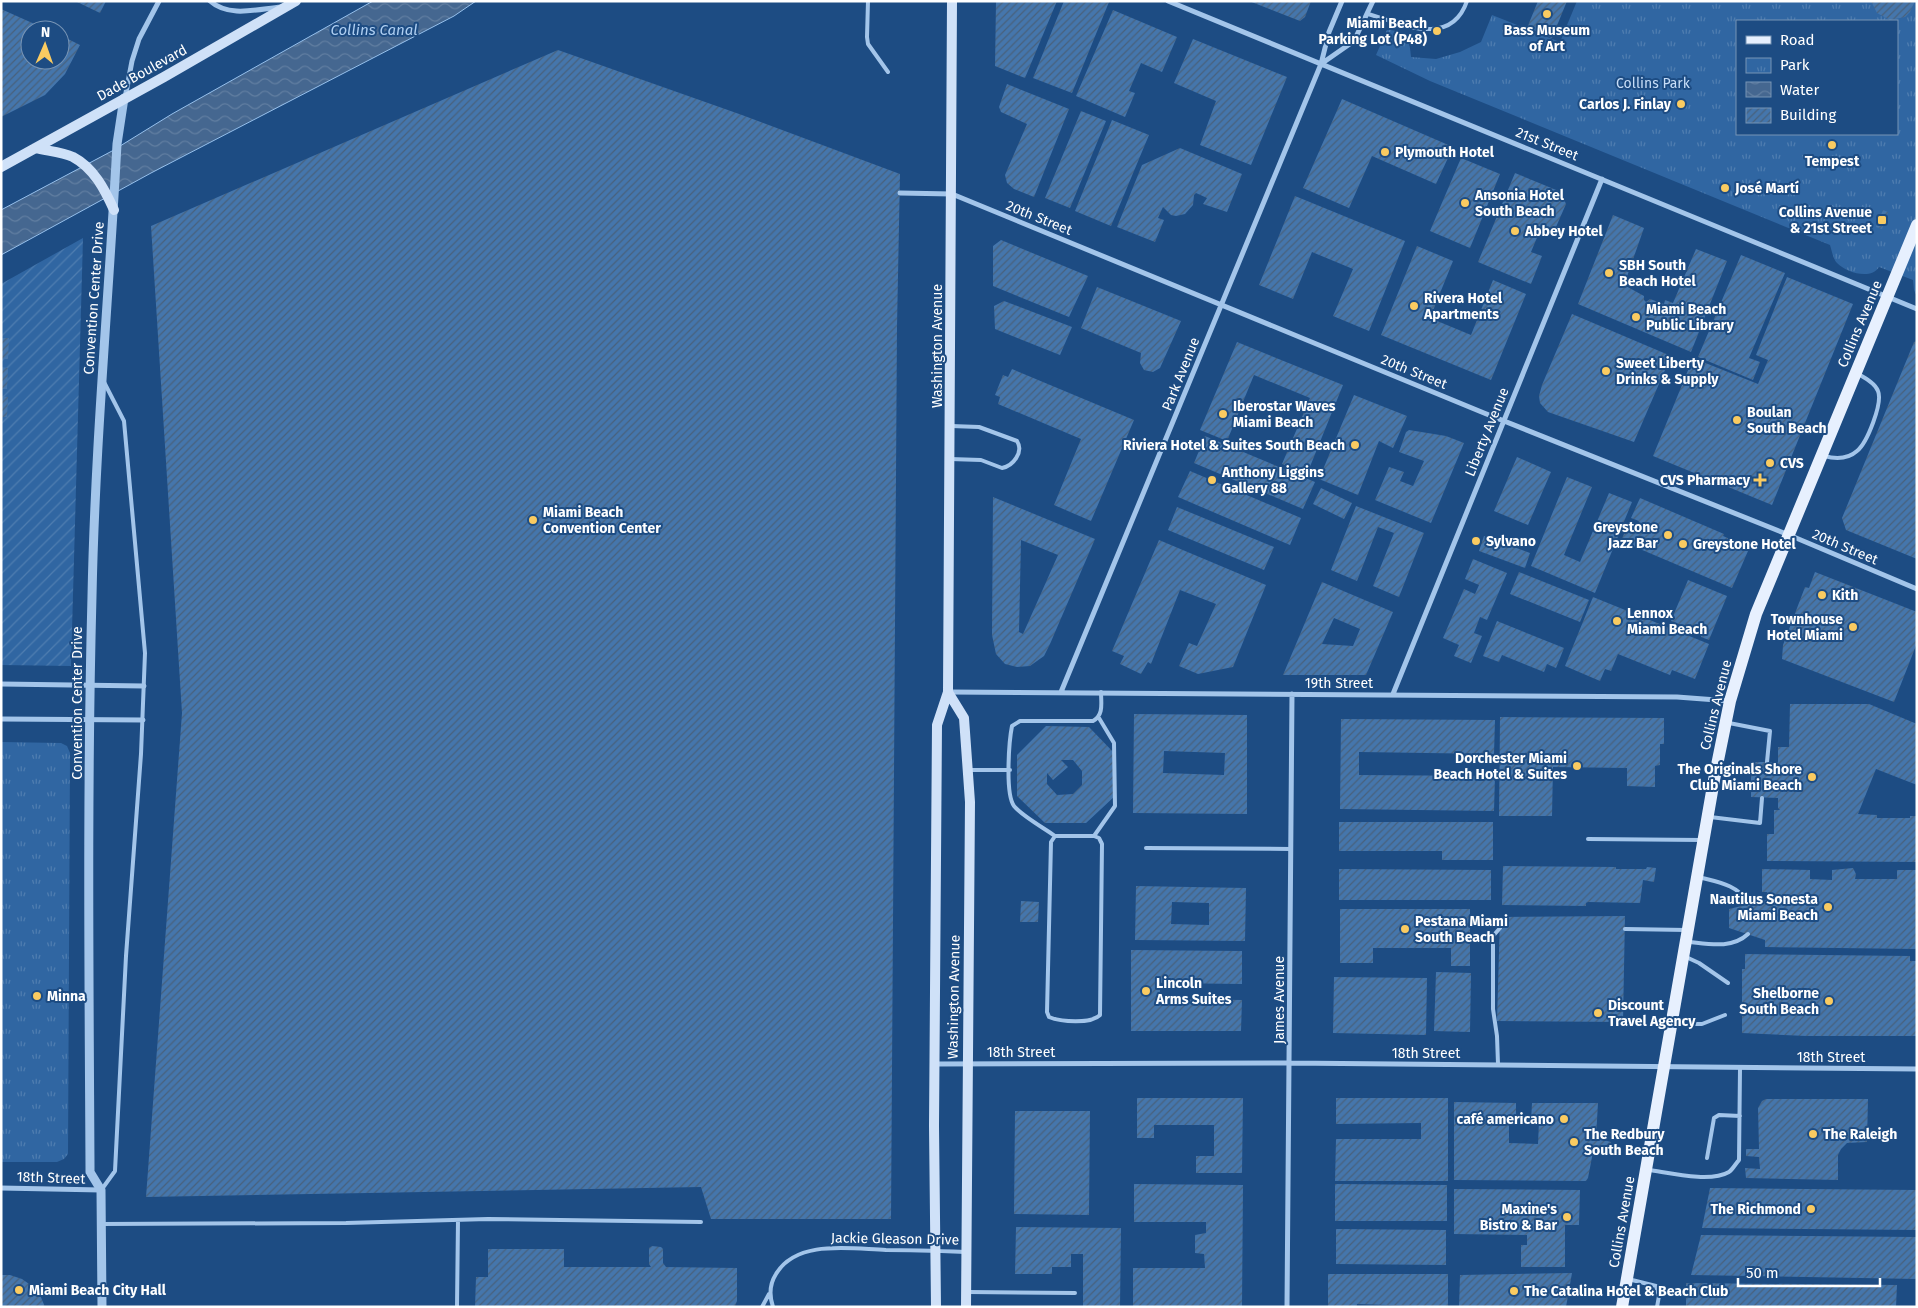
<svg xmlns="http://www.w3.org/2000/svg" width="1918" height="1308" font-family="'Fira Sans',sans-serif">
	<defs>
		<pattern id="park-tufts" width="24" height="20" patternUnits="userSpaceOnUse" patternTransform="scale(1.25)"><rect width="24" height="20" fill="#3066a2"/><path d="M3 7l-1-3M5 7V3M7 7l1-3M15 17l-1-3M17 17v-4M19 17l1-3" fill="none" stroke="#4f7db0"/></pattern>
		<pattern id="garden-furrows" width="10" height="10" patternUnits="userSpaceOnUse" patternTransform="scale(1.25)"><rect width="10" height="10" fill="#3066a2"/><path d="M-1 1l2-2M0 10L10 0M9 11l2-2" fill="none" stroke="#4f7db0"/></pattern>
		<pattern id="water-waves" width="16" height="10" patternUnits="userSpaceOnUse" patternTransform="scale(1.25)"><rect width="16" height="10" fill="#456790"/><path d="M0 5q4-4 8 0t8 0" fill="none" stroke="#617ea1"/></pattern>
		<pattern id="building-hatch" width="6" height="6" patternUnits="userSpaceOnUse" patternTransform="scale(1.25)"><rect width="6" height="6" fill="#4576ac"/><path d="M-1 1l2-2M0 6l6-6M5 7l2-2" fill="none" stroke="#48617c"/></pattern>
	</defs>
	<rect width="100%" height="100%" fill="#1d4c83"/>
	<path fill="url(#park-tufts)" fill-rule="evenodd" d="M1577,1H1917V297L1914,290L1913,280L1879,267C1871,280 1847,273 1837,263C1833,259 1832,251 1830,245L1430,81L1376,55L1387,30C1406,30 1410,40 1411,57L1436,59L1460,52L1481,42L1492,15L1560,42ZM1737,21H1897V134H1737Z
		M1,742L61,743L67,746L70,753L68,1154L64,1159L57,1162H1Z"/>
	<path fill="url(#garden-furrows)" d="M83,238L71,666L1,665V284Z"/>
	<path fill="url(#water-waves)" stroke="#96c0ec" d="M373,1H476L454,16L151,173L1,255V210L112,151L172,114Z"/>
	<path fill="url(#building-hatch)" fill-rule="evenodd" d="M75,1H106L100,13Z
		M996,1H1057L1025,78L995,66Z
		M1064,1L1109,2L1072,93L1033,78Z
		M1249,1H1311L1305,17L1300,21Z
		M1538,1H1567L1552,38L1527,28Z
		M1871,1H1915L1910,12L1905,17L1890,20L1877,13Z
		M1,9L48,30H30V60H60V35L80,45L65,74L45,95L1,117Z
		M1113,10L1177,37L1162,72L1141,63L1129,91L1135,93L1125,117L1076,96Z
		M1193,39L1287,77L1251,165L1200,145L1216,101L1174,83Z
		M558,50L742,115L900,174L897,327L891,1219H711L701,1187L146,1197L182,713L151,226Z
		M1007,84L1069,109L1034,197L1014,189L1007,183L1005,175L1027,124L1001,112L999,107Z
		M1342,99L1453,147L1436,184L1372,156L1349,208L1303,188Z
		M1081,111L1106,121L1070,208L1045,198Z
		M1112,120L1149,135L1111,226L1075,211Z
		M1180,148L1242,174L1227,212L1203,204L1207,198L1196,193L1194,195L1193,205L1185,214L1176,216L1171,215L1163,207L1158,218L1164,220L1155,242L1117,227L1142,165Z
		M1461,158L1500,174L1470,248L1430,231Z
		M1515,173L1561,192L1566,204L1553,234L1541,228L1531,252L1542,256L1531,284L1478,262Z
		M1295,196L1405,241L1369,331L1333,316L1353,269L1312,252L1293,299L1259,285Z
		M1883,210L1888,212L1882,229L1876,227Z
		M1613,215L1644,228L1624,285L1644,296V300L1646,302L1650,299L1664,304L1665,300L1673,303L1696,249L1727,261L1691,352L1578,304Z
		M1001,240L1088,276L1069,317L993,286V246Z
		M1417,246L1453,261L1430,318L1471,335L1493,280L1526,294L1491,380L1381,335Z
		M1741,255L1785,273L1749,358L1760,362L1753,380L1698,357Z
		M1787,277L1853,304L1772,505L1653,456L1693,358L1758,384L1768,360L1756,355Z
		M1097,287L1181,321L1160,368L1153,372L1144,370L1140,363L1141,353L1081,328Z
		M1004,301L1072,327L1060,355L995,329L994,306Z
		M1572,314L1671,356L1634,442L1548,412L1540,403L1539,396L1542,385Z
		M1,338H9L8,359H1Z
		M1917,341V559L1846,530L1842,518L1914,342Z
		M1237,342L1343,385L1307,474L1282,464L1310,398L1254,375L1227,441L1200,430Z
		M1,367L8,368L7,389H1Z
		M1012,369L1134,420L1091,521L1054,505L1081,439L998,404L1000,397L995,395L1003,375L1008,377Z
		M1354,395L1407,416L1393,448L1379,441L1358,495L1319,479Z
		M1,396L8,397L7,417H1Z
		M1409,430L1446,436L1464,443L1431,523L1375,500L1389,467L1404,472L1400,481L1413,486L1424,461L1399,452L1406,432Z
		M1205,436L1315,482L1303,509L1194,463Z
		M1517,457L1551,472L1528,525L1494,511Z
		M1190,471L1301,518L1290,545L1178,497Z
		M1567,477L1592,487L1564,555L1580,562L1609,493L1632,502L1595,593L1531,566Z
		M1321,488L1352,503L1344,519L1313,504Z
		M993,497L1095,539L1050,644L1044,656L1030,666L1017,667L1005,664L996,654L992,635ZM1021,540L1058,555L1023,634L1019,632Z
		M1640,498L1724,534L1723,536L1746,546L1748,551L1732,588L1621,541L1629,522L1637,525L1639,521L1631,518Z
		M1356,506L1424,533L1399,597L1373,586L1394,533L1378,527L1357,581L1331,570Z
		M1177,507L1274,547L1264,570L1168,530Z
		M1484,536L1530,553L1525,568L1479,551Z
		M1159,540L1266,585L1233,667L1198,674L1179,666L1189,643L1197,646L1216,604L1180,590L1151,664L1148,662L1141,674L1120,664L1124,656L1112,651Z
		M1473,559L1507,573L1487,620L1480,617L1474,633L1482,636L1471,663L1454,656L1459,645L1443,638L1464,589L1475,594L1479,585L1465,579Z
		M1519,572L1589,600L1580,622L1510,594Z
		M1815,572L1917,612V643L1894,702L1782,659L1783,645L1805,587L1809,588Z
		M1688,580L1727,596L1709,640L1701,637V633L1671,621Z
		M1322,582L1393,612L1366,675H1283ZM1334,618L1360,629L1353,646L1322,644Z
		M1593,597L1709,644L1695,679L1672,670L1670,675L1618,654L1611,671L1605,669L1600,681L1565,666Z
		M1497,621L1564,648L1556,668L1547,664L1544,672L1502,655L1499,662L1483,656Z
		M1790,704H1869L1917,724V785L1876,769L1858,814L1877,815V818H1910V816H1917V862L1767,861V834H1774V810H1780L1778,808V798L1751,797V762H1778V747H1789Z
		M1134,714L1247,715V814L1133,813ZM1164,751L1225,753L1224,775L1163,773Z
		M1500,717L1664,718V744H1660V765L1655,766V787L1627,786V768L1553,767L1552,816H1499Z
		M1341,719L1495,720L1494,754L1359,752V775L1495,776L1494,811L1340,809Z
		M1046,726L1089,727L1116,755L1115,796L1086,823H1045L1017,796V755ZM1061,760H1073L1082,771V785L1073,794L1057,795L1047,784V773L1053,780L1068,767Z
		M1339,822H1493V860H1442V851H1339Z
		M1503,866L1616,867V869H1646L1647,867L1656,868L1654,882L1643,880L1640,903L1588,902L1586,903V906L1502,905Z
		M1853,868L1856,874L1855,879H1897V870H1917V949L1765,947V940L1729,928V909L1766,900L1767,892H1762V869L1810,870V879L1832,880V870Z
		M1339,869L1491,870V900H1339Z
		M1136,886L1246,888L1245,941L1135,940ZM1172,902L1209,903V925L1171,924Z
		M1021,901L1039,902L1038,922H1020Z
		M1340,909H1470V966H1451V948H1373V963H1340Z
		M1625,916L1623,1022L1497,1021L1500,917Z
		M1131,950L1242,951V984L1160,983V999L1242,1000L1241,1031H1131Z
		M1745,954L1910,956V961H1917V1036H1806L1742,1033V969H1745Z
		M1436,972L1471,973L1470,1032L1434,1031Z
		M1334,977L1427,978L1426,1035L1333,1033Z
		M1137,1098H1243L1242,1173H1196V1156H1214V1125H1154V1138H1137Z
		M1336,1098H1448V1181H1335L1336,1139H1421V1123L1336,1124Z
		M1766,1099H1868L1867,1142L1847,1143L1841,1149L1838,1155V1180L1746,1178L1745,1168L1760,1169L1759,1157L1746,1156V1149H1759L1758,1108L1762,1101Z
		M1454,1102L1516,1103V1122H1509V1143L1538,1144L1539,1121H1531L1532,1103H1598L1596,1138L1611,1142L1608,1156L1593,1152L1588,1178L1586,1181L1454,1180Z
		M1015,1111H1090L1089,1215L1014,1214Z
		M1134,1184L1243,1185L1242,1307L1133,1306V1268H1205L1204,1254L1195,1253V1235L1206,1233V1222H1134Z
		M1335,1184L1447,1185V1221H1335Z
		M1710,1188L1917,1190V1230L1702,1228Z
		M1454,1189L1580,1190L1579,1225H1565V1267H1521V1245H1527V1235L1454,1234Z
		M1016,1227L1121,1228L1120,1307H1083V1254H1071V1267H1052V1274H1015Z
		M1336,1229L1446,1230V1265L1336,1264Z
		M1701,1235L1917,1237V1279L1691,1275Z
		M652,1246L661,1247L663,1249V1263L666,1267L737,1268V1301L735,1306L475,1307L476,1277H488V1249H564V1267H651L649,1264V1248Z
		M1572,1273L1566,1307H1459L1460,1275Z
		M1328,1274H1448V1307L1357,1304V1307H1328Z
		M1,1275H10L22,1279L32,1286L40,1295L45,1307H1Z
		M1686,1283L1897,1285L1896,1307H1686Z"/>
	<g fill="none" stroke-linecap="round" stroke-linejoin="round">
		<path stroke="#a3c5ea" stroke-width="4" d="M868,1L867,37L868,44L888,72
			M1368,14C1402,24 1451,48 1467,1
			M1824,456C1835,459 1848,459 1857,451C1867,443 1883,403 1878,391C1875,383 1865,378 1858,374
			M950,459L981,460L1002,468C1013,466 1024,452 1017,441L979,427L951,426
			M1729,723L1770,731L1767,762
			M969,770H1010
			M1710,817L1760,823L1762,798
			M1055,836H1094L1099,838L1102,844L1100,1015C1091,1024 1061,1022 1049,1017L1047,1012L1051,842Z
			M1055,836C1044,828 1022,816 1014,806C1005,794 1009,741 1012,726L1020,721H1093C1104,715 1101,703 1101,692
			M1094,836L1115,806L1114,743L1099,718
			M1588,839L1702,840
			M1146,848L1291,849
			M1698,877C1718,882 1739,885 1749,904
			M1625,929L1687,930
			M1689,942C1709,944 1732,949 1748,934
			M1686,957L1699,963L1728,983
			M1675,1024H1702L1725,1015
			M1498,1064L1497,1036L1493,1009V936L1500,928
			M1707,1158L1714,1118L1719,1115L1740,1116
			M1649,1170C1670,1173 1710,1183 1729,1172C1733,1169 1736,1163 1739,1160L1740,1069
			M102,1189L115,1171L126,956L141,754L145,653L124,421L104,382
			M101,1224L346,1223L488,1219L701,1222
			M1628,1279L1656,1286L1659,1296L1657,1307
			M968,1292L1075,1293
			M457,1307L458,1220
			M762,1307L769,1294
			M773,1307C769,1295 769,1285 776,1274C797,1239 851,1249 886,1250C913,1250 940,1251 966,1252"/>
		<path stroke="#a3c5ea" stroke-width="5" d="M210,1C229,18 258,9 281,7
			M1168,1L1917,309
			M1321,64L1354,41L1373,1
			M125,98L132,61L139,39L159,1
			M900,193L952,194L1484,413L1789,535L1917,589
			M1,684L144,686
			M949,692L1677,697L1730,701
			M1061,692L1321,64L1329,32L1342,1
			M1393,694L1602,179
			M1,719L143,720
			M935,1064L1289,1063L1917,1069
			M1,1188L101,1190
			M1287,1307L1292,694"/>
		<path stroke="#a3c5ea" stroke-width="9" d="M102,1307L101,1190L90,1172V1166C89,976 87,786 92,596C95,445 109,295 117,144L124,98"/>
		<path stroke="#cfe1f8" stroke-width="10" d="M35,148C47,151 62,152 73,157C94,168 105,190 114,210
			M1,167L164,77L296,1
			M948,692L964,718L970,802L966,1307
			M936,1307L934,1126L937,725L948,692L952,1"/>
		<path stroke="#e7f0fe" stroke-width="12" d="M1622,1307L1714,780L1730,701L1756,614L1917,225"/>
	</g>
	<g fill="#facb61" stroke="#1d4c83" stroke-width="2">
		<circle cx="1547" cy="14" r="5"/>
		<circle cx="1437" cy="31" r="5"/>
		<circle cx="1681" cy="104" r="5"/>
		<circle cx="1832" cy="145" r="5"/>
		<circle cx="1385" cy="152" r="5"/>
		<circle cx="1725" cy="188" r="5"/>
		<circle cx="1465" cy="203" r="5"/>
		<rect x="1877" y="215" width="10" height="10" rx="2.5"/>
		<circle cx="1515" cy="231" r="5"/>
		<circle cx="1609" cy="273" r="5"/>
		<circle cx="1414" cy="306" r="5"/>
		<circle cx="1636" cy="317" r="5"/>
		<circle cx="1606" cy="371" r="5"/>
		<circle cx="1223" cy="414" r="5"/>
		<circle cx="1737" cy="420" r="5"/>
		<circle cx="1355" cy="445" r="5"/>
		<circle cx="1770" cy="463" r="5"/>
		<circle cx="1212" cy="480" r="5"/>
		<path d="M1757.5 472.5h5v5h5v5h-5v5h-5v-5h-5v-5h5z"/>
		<circle cx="533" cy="520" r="5"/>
		<circle cx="1668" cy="535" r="5"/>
		<circle cx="1476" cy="541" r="5"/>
		<circle cx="1683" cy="544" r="5"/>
		<circle cx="1822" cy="595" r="5"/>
		<circle cx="1617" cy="621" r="5"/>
		<circle cx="1853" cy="627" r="5"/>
		<circle cx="1577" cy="766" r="5"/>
		<circle cx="1812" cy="777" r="5"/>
		<circle cx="1828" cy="907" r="5"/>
		<circle cx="1405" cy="929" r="5"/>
		<circle cx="1146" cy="991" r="5"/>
		<circle cx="37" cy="996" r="5"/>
		<circle cx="1829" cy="1001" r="5"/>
		<circle cx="1598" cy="1013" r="5"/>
		<circle cx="1564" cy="1119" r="5"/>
		<circle cx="1813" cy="1134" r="5"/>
		<circle cx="1574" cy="1142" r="5"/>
		<circle cx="1811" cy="1209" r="5"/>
		<circle cx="1567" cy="1217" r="5"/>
		<circle cx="19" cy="1290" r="5"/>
		<circle cx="1514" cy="1291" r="5"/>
	</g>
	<g text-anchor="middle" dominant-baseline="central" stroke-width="4" stroke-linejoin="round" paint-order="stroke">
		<g font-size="14" font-weight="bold" fill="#fff" stroke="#1d4c83" text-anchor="start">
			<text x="1427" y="23" text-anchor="end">Miami Beach<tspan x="1427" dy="16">Parking Lot (P48)</tspan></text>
			<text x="1547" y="30" text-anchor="middle">Bass Museum<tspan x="1547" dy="16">of Art</tspan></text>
			<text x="1671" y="104" text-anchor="end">Carlos J. Finlay</text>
			<text x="1395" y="152">Plymouth Hotel</text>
			<text x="1832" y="161" text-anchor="middle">Tempest</text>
			<text x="1735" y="188">José Martí</text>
			<text x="1475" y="195">Ansonia Hotel<tspan x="1475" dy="16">South Beach</tspan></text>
			<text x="1872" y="212" text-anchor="end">Collins Avenue<tspan x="1872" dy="16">&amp; 21st Street</tspan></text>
			<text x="1525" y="231">Abbey Hotel</text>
			<text x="1619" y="265">SBH South<tspan x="1619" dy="16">Beach Hotel</tspan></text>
			<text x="1424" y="298">Rivera Hotel<tspan x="1424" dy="16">Apartments</tspan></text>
			<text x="1646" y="309">Miami Beach<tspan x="1646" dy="16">Public Library</tspan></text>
			<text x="1616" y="363">Sweet Liberty<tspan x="1616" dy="16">Drinks &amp; Supply</tspan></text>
			<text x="1233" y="406">Iberostar Waves<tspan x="1233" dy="16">Miami Beach</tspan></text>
			<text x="1747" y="412">Boulan<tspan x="1747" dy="16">South Beach</tspan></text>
			<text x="1345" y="445" text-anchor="end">Riviera Hotel &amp; Suites South Beach</text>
			<text x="1780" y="463">CVS</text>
			<text x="1222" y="472">Anthony Liggins<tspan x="1222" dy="16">Gallery 88</tspan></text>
			<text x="1750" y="480" text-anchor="end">CVS Pharmacy</text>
			<text x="543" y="512">Miami Beach<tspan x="543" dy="16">Convention Center</tspan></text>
			<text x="1658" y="527" text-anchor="end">Greystone<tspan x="1658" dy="16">Jazz Bar</tspan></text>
			<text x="1486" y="541">Sylvano</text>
			<text x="1693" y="544">Greystone Hotel</text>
			<text x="1832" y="595">Kith</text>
			<text x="1627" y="613">Lennox<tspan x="1627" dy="16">Miami Beach</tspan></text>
			<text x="1843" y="619" text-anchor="end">Townhouse<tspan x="1843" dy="16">Hotel Miami</tspan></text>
			<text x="1567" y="758" text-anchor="end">Dorchester Miami<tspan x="1567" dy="16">Beach Hotel &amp; Suites</tspan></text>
			<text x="1802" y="769" text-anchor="end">The Originals Shore<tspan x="1802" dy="16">Club Miami Beach</tspan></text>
			<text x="1818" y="899" text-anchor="end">Nautilus Sonesta<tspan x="1818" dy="16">Miami Beach</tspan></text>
			<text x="1415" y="921">Pestana Miami<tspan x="1415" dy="16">South Beach</tspan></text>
			<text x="1156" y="983">Lincoln<tspan x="1156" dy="16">Arms Suites</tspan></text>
			<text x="1819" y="993" text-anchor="end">Shelborne<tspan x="1819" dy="16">South Beach</tspan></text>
			<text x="47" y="996">Minna</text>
			<text x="1608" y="1005">Discount<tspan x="1608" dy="16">Travel Agency</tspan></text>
			<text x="1554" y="1119" text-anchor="end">café americano</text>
			<text x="1584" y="1134">The Redbury<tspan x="1584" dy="16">South Beach</tspan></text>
			<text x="1823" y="1134">The Raleigh</text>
			<text x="1557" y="1209" text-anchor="end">Maxine's<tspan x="1557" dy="16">Bistro &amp; Bar</tspan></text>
			<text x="1801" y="1209" text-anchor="end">The Richmond</text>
			<text x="29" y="1290">Miami Beach City Hall</text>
			<text x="1524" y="1291">The Catalina Hotel &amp; Beach Club</text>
		</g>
		<g font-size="14" fill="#fff" stroke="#1d4c83">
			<text transform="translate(142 73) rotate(-29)">Dade Boulevard</text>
			<text transform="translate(1547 144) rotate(22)">21st Street</text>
			<text transform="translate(1039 218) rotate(22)">20th Street</text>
			<text transform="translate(94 298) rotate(-86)">Convention Center Drive</text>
			<text transform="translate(1860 324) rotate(-67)">Collins Avenue</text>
			<text transform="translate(937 346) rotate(-90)">Washington Avenue</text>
			<text transform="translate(1414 372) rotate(22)">20th Street</text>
			<text transform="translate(1181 374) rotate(-68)">Park Avenue</text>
			<text transform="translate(1487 432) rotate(-68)">Liberty Avenue</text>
			<text transform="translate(1845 547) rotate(23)">20th Street</text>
			<text x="1339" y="683">19th Street</text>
			<text transform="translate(77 703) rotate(-90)">Convention Center Drive</text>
			<text transform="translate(1716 705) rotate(-76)">Collins Avenue</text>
			<text transform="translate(954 997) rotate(-89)">Washington Avenue</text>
			<text transform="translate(1279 1000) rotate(-90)">James Avenue</text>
			<text x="1021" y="1052">18th Street</text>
			<text x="1426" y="1053">18th Street</text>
			<text x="1831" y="1057">18th Street</text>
			<text transform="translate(51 1178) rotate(2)">18th Street</text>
			<text transform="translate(1622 1222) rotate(-80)">Collins Avenue</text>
			<text transform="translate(895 1239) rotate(1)">Jackie Gleason Drive</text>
		</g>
		<g font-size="14" fill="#c8def8" stroke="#1d4c83">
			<text x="1653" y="83">Collins Park</text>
		</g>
		<g font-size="15" font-style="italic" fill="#afcff2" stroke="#1d4c83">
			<text x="374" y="30">Collins Canal</text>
		</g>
	</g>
	<rect width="1918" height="1308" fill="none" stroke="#ffffff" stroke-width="5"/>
	<rect x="1736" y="20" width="162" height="115" fill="#1d4c83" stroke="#7794b5"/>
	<rect x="1746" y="36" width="25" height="8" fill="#e7f0fe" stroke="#7794b5"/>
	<text x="1780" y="45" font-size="15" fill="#ffffff">Road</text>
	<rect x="1746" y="58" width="25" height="15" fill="url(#park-tufts)" stroke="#7794b5"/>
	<text x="1780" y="70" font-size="15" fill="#ffffff">Park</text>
	<rect x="1746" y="82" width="25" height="15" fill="url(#water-waves)" stroke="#7794b5"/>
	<text x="1780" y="95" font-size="15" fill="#ffffff">Water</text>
	<rect x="1746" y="108" width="25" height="15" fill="url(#building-hatch)" stroke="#7794b5"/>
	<text x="1780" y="120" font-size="15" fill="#ffffff">Building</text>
	<g transform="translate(45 45) rotate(2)"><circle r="24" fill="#1d4c83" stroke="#7794b5"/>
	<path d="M0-4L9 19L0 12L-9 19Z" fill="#facb61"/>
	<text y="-8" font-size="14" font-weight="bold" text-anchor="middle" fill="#ffffff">N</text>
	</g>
	<path d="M1738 1278v8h142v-8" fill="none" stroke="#ffffff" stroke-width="2.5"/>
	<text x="1746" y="1278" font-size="15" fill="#ffffff" stroke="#1d4c83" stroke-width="4" paint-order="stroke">50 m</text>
</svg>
